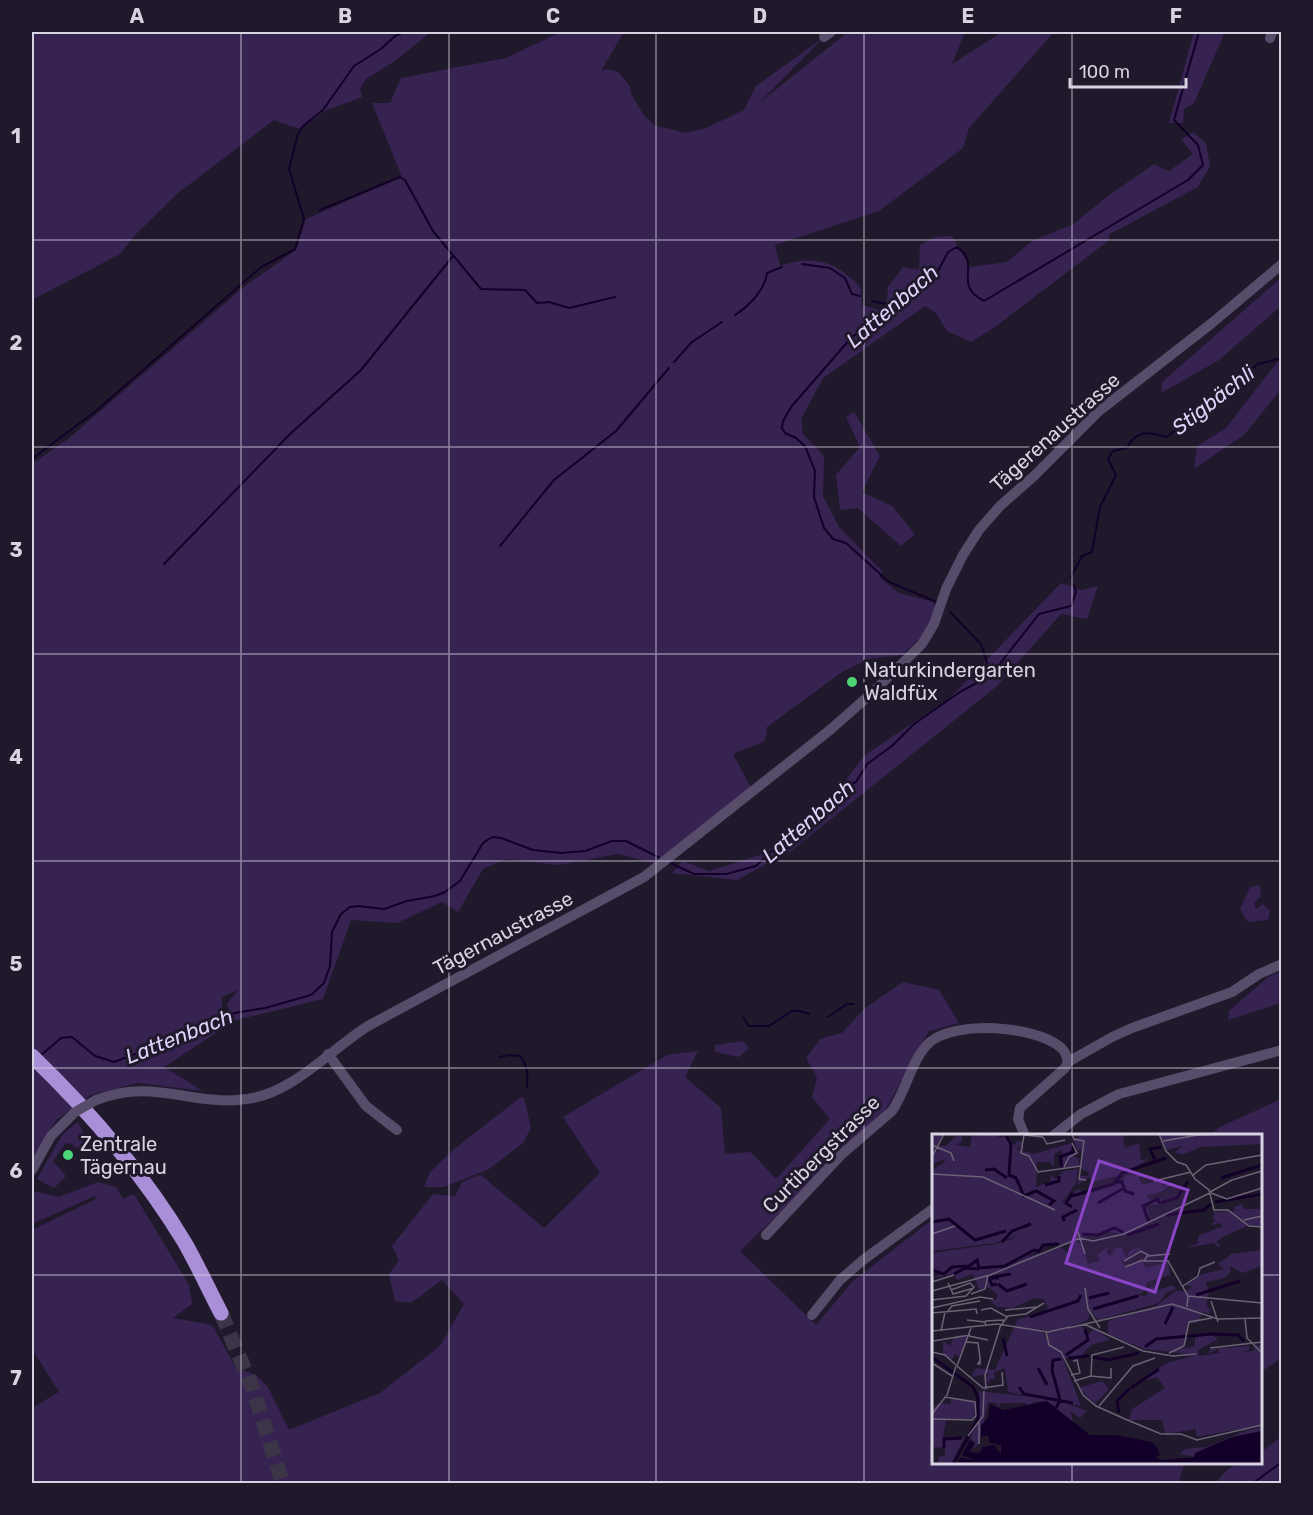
<svg xmlns="http://www.w3.org/2000/svg" width="1313" height="1515" font-family="Rubik,sans-serif">
	<rect width="100%" height="100%" fill="#20192c"/>
	<path fill="#362352" d="M32,32H431L395,61L366,79L360,89L362,97L325,111L300,129L274,120L178,193L136,234L120,254L32,300Z
		M561,32H624L601,71L607,69L618,72L630,86L631,94L644,115L654,125L685,133L706,128L744,110L756,86L824,37L758,104L848,32H965L952,64L1002,32H1054L969,128L963,148L879,211L775,245L780,266C804,257 829,258 848,276C851,278 856,282 859,286C862,290 861,299 862,305L886,312L888,287L903,267L919,270L920,245L935,237L952,236L970,267L1007,262L1032,241L1072,225L1108,196L1154,164L1169,171L1193,154L1181,140L1193,132L1206,143L1210,166L1198,187L1110,234L1108,241L995,327L971,342L947,331L936,313L925,306L823,378L801,419L803,434L824,456L823,496L839,527L883,572L879,577L899,593L933,602L936,610L923,635L902,655L869,659L842,672L767,727L765,741L733,754L751,788L656,864L618,854L559,865L506,859L483,869L458,912L442,902L397,923L351,920L323,999L232,1021L227,1004L238,990L222,997V1029L164,1067L203,1091L138,1083L91,1095L56,1120L32,1159V464L68,439L245,286L296,250L306,219L402,177L372,103H390L401,78L506,58Z
		M1194,32H1225L1194,103L1184,109L1183,123H1169Z
		M1281,278V306L1219,360L1161,393L1162,382Z
		M1281,359V389L1245,434L1194,469L1197,446L1226,428L1275,365Z
		M854,412L880,456L862,492L892,506L915,534L901,546L858,508L840,510L836,475L860,447L846,417Z
		M1061,583L1081,590L1098,586L1087,619L1061,614L997,686L791,851L737,880L672,873L683,861L709,871L766,853L827,804L865,755L950,698Z
		M1260,885L1261,896L1254,903L1256,909L1263,904L1270,911L1268,920L1248,922L1240,909L1250,887Z
		M1281,972V1003L1228,1020L1229,1011L1268,977Z
		M903,982L939,990L959,1023L929,1031L885,1111L740,1251L816,1325L853,1281L933,1219L934,1462L1185,1463L1178,1484H32V1408L59,1392L32,1349V1230L96,1199L95,1196L32,1224V1193L33,1191L59,1197L98,1182L116,1187L123,1199L134,1194L189,1285L192,1304L173,1318L212,1325L236,1368L256,1375L268,1387L289,1430L380,1393L440,1346L464,1304L442,1280L411,1303L395,1301L389,1274L399,1260L392,1246L433,1194L455,1196L463,1181L481,1175L544,1228L600,1173L563,1117L667,1055L698,1051L685,1077L721,1108L725,1154L751,1152L776,1179L830,1119L812,1097L817,1078L806,1058L820,1039L842,1033L865,1008Z
		M743,1041L749,1048L739,1057L715,1052V1045Z
		M520,1098H524L531,1128L523,1143L489,1169L444,1187H424L430,1172L454,1149Z
		M1281,1099V1358L1261,1372L1260,1136L1210,1135L1220,1127Z
		M78,1122L89,1144L82,1152L71,1144L66,1143L53,1161L66,1176L54,1188L37,1179L62,1135Z
		M1281,1437V1483H1216C1229,1464 1239,1462 1260,1462L1261,1452Z"/>
	<g fill="none" stroke-linecap="round" stroke-linejoin="round">
		<path stroke="#130029" stroke-width="2" d="M320,210L400,177L405,180L433,231L481,289L525,290L537,303L549,302L569,308L615,297
			M802,264L830,268L845,278L852,294L860,296
			M872,301L895,306
			M735,315C749,306 765,290 767,273L782,267
			M674,362L692,342L722,322
			M32,459L96,411L260,268L295,249L304,219L289,169L298,134L303,126L323,110L354,66L381,49L395,36L404,32
			M500,546L554,480L616,431L669,368
			M164,564L290,434L361,370L453,256
			M1071,577L1082,556L1092,552L1100,507L1116,475L1108,459L1113,451L1127,448C1137,429 1148,432 1167,437L1258,364L1282,358
			M937,602L889,582L846,543L833,539L824,528L814,497L815,471L805,446L796,438L785,433L782,428L783,421L791,407L851,338L923,285L938,271L948,252L957,247C983,265 951,284 984,301L1188,180L1203,165L1198,145L1174,120L1199,32
			M950,612L981,644L991,675
			M668,862L694,874H726L756,866L809,815L845,787L856,782L867,764L892,746L914,724L960,692L991,675L1039,614L1071,606L1076,592L1074,585
			M743,1017L749,1026H769L792,1011H800L809,1014
			M828,1017L847,1004H854
			M40,1056L61,1038L72,1037L95,1056L114,1062L176,1039L207,1020L222,1015L265,1008L311,995L324,983L330,966L332,932L341,914L350,907L358,906L384,909L407,901L435,896L445,892L460,881L483,843L492,837L501,838L533,850L561,853L585,851L612,841H626L660,858
			M500,1057L509,1055L520,1056C528,1066 528,1075 527,1087
			M1252,1484L1282,1462"/>
		<path stroke="#3c3547" stroke-width="15" stroke-dasharray="15 8" stroke-linecap="butt" d="M221,1313L253,1389L283,1484"/>
		<path stroke="#574d6a" stroke-width="10" d="M824,37L831,32
			M1270,38L1272,32
			M328,1054L366,1106L397,1130
			M1068,1062L1112,1037L1132,1028L1232,992L1259,974L1282,964
			M96,1100C154,1077 192,1107 247,1099C293,1093 330,1050 368,1026L644,877L830,730L873,692L922,644L934,624L946,589L963,555L979,530L1000,506L1034,476L1099,411L1212,323L1282,264
			M1053,1136L1081,1114L1119,1094L1282,1050
			M32,1170L51,1136L75,1112
			M766,1235L841,1155L892,1111C906,1091 912,1058 930,1042C956,1020 1033,1026 1059,1046C1065,1050 1066,1055 1068,1062L1065,1068L1020,1108L1018,1119L1025,1136
			M812,1315L840,1280L863,1260L934,1208"/>
		<path stroke="#a98fd7" stroke-width="15" d="M32,1056C90,1112 143,1173 185,1243C198,1266 209,1290 221,1313"/>
		<path stroke="#574d6a" stroke-width="10" d="M75,1112L96,1100"/>
	</g>
	<path fill="none" stroke="#d8d3e1" stroke-width="1.5" stroke-opacity="0.55" d="M241,32V1484M449,32V1484M656,32V1484M864,32V1484M1072,32V1136M32,240H1282M32,447H1282M32,654H1282M32,861H1282M32,1068H1282M32,1275H934M1260,1275H1282M1072,1462V1484"/>
	<g fill="#4cd677" stroke="#20192c" stroke-width="2">
		<circle cx="852" cy="682" r="6"/>
		<circle cx="68" cy="1155" r="6"/>
	</g>
	<g text-anchor="middle" dominant-baseline="central" stroke-width="6" stroke-linejoin="round" paint-order="stroke">
		<g font-size="20" fill="#d8d3e1" stroke="#20192c">
			<text transform="translate(1055 432) rotate(-42)">Tägerenaustrasse</text>
			<text transform="translate(503 933) rotate(-28)">Tägernaustrasse</text>
			<text transform="translate(821 1154) rotate(-45)">Curtibergstrasse</text>
		</g>
		<g font-size="20" fill="#d8d3e1" stroke="#20192c" text-anchor="start">
			<text x="864" y="670">Naturkindergarten<tspan x="864" dy="23">Waldfüx</tspan></text>
			<text x="80" y="1144">Zentrale<tspan x="80" dy="23">Tägernau</tspan></text>
		</g>
		<g font-size="21" font-style="italic" fill="#ded1f8" stroke="#20192c">
			<text transform="translate(892 306) rotate(-41)">Lattenbach</text>
			<text transform="translate(1213 400) rotate(-38)">Stigbächli</text>
			<text transform="translate(808 821) rotate(-41)">Lattenbach</text>
			<text transform="translate(179 1036) rotate(-22)">Lattenbach</text>
		</g>
	</g>
	<g transform="translate(932 1134)">
		<rect width="330" height="330" fill="#20192c"/>
		<path d="M0,0H11L2,17L6,18L7,12H14L26,0H30V7L24,11L38,13L40,0H46V6L47,0H68L66,3L70,4L74,0L83,12L85,7L90,8L92,16L85,11L87,15H83L102,20L140,9L145,19L140,21L147,25V33L131,34L130,16L122,20V33L118,28H105L104,53L119,47L118,40L124,45L131,37L146,35L144,49L127,73L143,57L148,55L150,61L162,58L190,48L193,41H209L207,45L211,51L230,45L231,52L241,49L229,58L214,61L220,67L245,63L227,71L214,70L212,78L216,73L217,83L212,80L216,90L192,100L171,97L167,101L149,103L135,111L111,112L95,123L128,113L140,122L135,114L148,104L145,109L150,110L156,130L167,127L166,120L178,112L174,117L177,122L182,119L181,115L189,113L194,123L200,115L209,114L190,127L193,134L211,127L214,134L236,128L238,141L215,148L212,158L206,161L214,162L218,153L223,154L220,158L241,151L244,155L234,159L227,169L166,186L158,177L156,186L143,191L120,197L106,195L112,199L116,209L115,199L149,191L156,201L162,194L158,191L178,206L159,211L150,221L131,225L149,272L76,258L73,234L62,238L63,245H57L58,249L54,246L56,256H52L54,243L57,240L39,243L44,234L63,236L86,185L107,181L116,174L112,165L103,164L80,174L65,173L58,167L66,164L64,159L55,153L47,156L41,140L25,146L22,140L0,144L9,140L0,137V133L6,134L0,132V119L64,110L77,106L87,101L63,109L0,117V36L13,28L12,25L0,30ZM140,0H197L191,3L193,14L207,9L209,26L217,25L189,41L161,48L157,43L145,51L147,42H156L157,38L149,35V16H145L141,5L147,3ZM227,0H330V10L268,13L250,21L243,18L251,12L235,16ZM310,70L312,75H330V92H315L292,102L284,108L289,111L286,113L282,109L255,114L266,109V102L291,92L287,89L279,91L284,86H281L282,78L302,77V73ZM330,116V132L310,139L298,132L299,138L292,144L274,148L277,158L274,172L279,175L277,180L271,178L267,188L255,190L256,204L250,215L263,212V204L279,200L286,205L266,216L267,222L288,219L286,215L275,220L279,215L317,212L318,215L311,218L322,217V212L330,211V291L264,303V295L233,300L230,286H197L200,275L233,254L225,243L215,246L217,239L236,229L264,221L213,215L176,200V187L224,172L244,157H254L260,153L254,151L271,140L292,135L286,130L299,120ZM36,201L28,223L23,220L19,227L11,220V207L18,212L23,202ZM170,247L177,255L163,270L147,254ZM47,257L126,266L155,277L148,284L138,277L142,290L115,267L101,268L96,273L95,269H68L66,275L65,269L56,268L47,310L39,316L44,309L36,302L48,283ZM19,264L43,269L42,284L14,286L11,303L32,304L19,330H5L7,323L13,321V314L0,313V275L7,269L19,270ZM330,293V297L300,303L262,323L248,320L252,315L275,313L313,297Z" fill="#362352"/>
		<path d="M115,267L158,301H184L220,308L226,315L228,321L223,324L232,326L262,323L263,319L300,303L330,297V330H24L28,324L42,326L30,321L38,306L43,310L37,318L48,319L50,313L62,311L69,320V311L58,309L56,301L49,303V291L56,284L58,270L71,276Z" fill="#130029"/>
		<path fill="none" stroke="#130029" stroke-width="3" d="M73,0L79,10L77,41L84,44L92,62L104,57L122,67L117,71M223,26L218,15L229,13M130,33L128,23L141,18V12M53,36L62,35L75,44M289,44L330,31M184,48H190L193,57L202,60M113,51L127,47V42M140,62L182,50L190,39L234,24M283,68L330,60M166,69L192,54M140,73L134,69L141,59M234,81L272,76L279,70M132,87L131,83L145,76M0,88L17,85L43,106L74,97M217,88L211,72L226,65L227,69L245,64L256,47M150,100L166,101L182,94L191,98M195,101L227,90M70,108L80,97L99,90M0,136L12,140L20,133L37,132L45,126L47,134L73,132L102,116L107,117L111,111L127,110M22,140L33,134L47,135M60,143L79,140M65,150L60,151L57,144H67M66,150L75,157L95,150M264,161L308,147M157,164L177,159M161,175L206,162M98,183L146,167L149,161M233,190L241,173M71,204L75,222M213,213L224,205L279,200L306,201L312,207M134,221L156,206L153,195M0,223L41,253L46,264V285L21,330M160,223L176,226L207,219M136,224L157,222M106,234L115,251M87,253L92,260L141,269M199,254L227,235M124,274L128,266L120,236L121,226L129,225M187,279L185,267L198,254M12,314V305L30,304"/>
		<path fill="none" stroke="#6a6374" stroke-width="1.5" d="M140,0L142,5L152,7L147,45L154,46M227,0L234,17L245,28L254,31L263,45L277,56L282,76H296L317,92L330,93M92,1L89,19L97,22L106,38L149,32M92,1L111,3M111,3L115,10L133,6M231,7L266,1L302,0M0,11L19,19L22,27M0,23L12,0M132,33L137,23L145,19L140,9M0,40L51,43L123,76M261,41L274,31L330,21M222,47L259,38M278,58L300,46L330,37M279,59L295,65L330,54M312,86L330,82M146,98L153,120M0,100L23,92M216,122L238,120M192,127L209,117L216,121L212,127H236L256,162L255,173M193,133L211,126M0,148L22,141M16,149L21,160L42,154M251,152L266,142L268,134L283,128M153,154L156,175L168,194M0,157L58,141L148,104L161,107L192,100L278,59M39,160L53,155L56,142M256,162L330,169M0,166L34,162L42,153L38,149L19,156M279,167L286,188M0,174L48,163L61,165M49,176L59,174L75,183M73,176L105,173M16,177L20,172L48,167M0,179L44,175L45,180M313,185L315,204L330,219M35,186L53,188L54,192M53,187L72,186M70,190L76,182L94,180L112,169M152,190L211,217L241,222L264,220M136,194L240,170L286,185L330,184M0,197L65,190L116,198L138,193M9,197L13,178M114,198L117,211L129,218L151,261L164,272L193,285L229,300H249L265,306L330,291M37,202L56,206M1,207L38,201M34,208L46,209L48,224V230H46L48,226M278,214L330,208M0,218L13,221L24,231M237,219L252,212L257,188L280,184M0,229L20,242M25,232L51,254L71,251L70,238M25,232L39,194M139,241L148,239L145,226L141,227M159,242L160,221L192,213M142,247L159,242L179,244V234M54,254L53,241L69,190M13,263L43,268L44,282M167,272L201,232L223,224M0,280L15,261L24,232M0,285L40,286L44,282M47,287V310M36,302L51,282L52,257"/>
		<path fill="#8945c4" fill-opacity="0.15" stroke="#8945c4" stroke-width="3" d="M167,27L256,56L223,158L134,129Z"/>
		<rect width="330" height="330" fill="none" stroke="#d8d3e1" stroke-width="3"/>
	</g>
	<rect width="1313" height="1515" fill="none" stroke="#20192c" stroke-width="66"/>
	<path d="M1070 78v9h116v-9" fill="none" stroke="#d8d3e1" stroke-width="3"/>
	<text x="1079" y="78" font-size="18" fill="#d8d3e1" stroke="#20192c" stroke-width="4.5" paint-order="stroke">100 m</text>
	<rect x="33" y="33" width="1247" height="1449" fill="none" stroke="#d8d3e1" stroke-width="2"/>
	<g font-size="20" text-anchor="middle" font-weight="bold" fill="#d8d3e1">
		<text x="137" y="23">A</text>
		<text x="345" y="23">B</text>
		<text x="553" y="23">C</text>
		<text x="760" y="23">D</text>
		<text x="968" y="23">E</text>
		<text x="1176" y="23">F</text>
		<text x="16" y="143">1</text>
		<text x="16" y="350">2</text>
		<text x="16" y="557">3</text>
		<text x="16" y="764">4</text>
		<text x="16" y="971">5</text>
		<text x="16" y="1178">6</text>
		<text x="16" y="1385">7</text>
	</g>
</svg>
